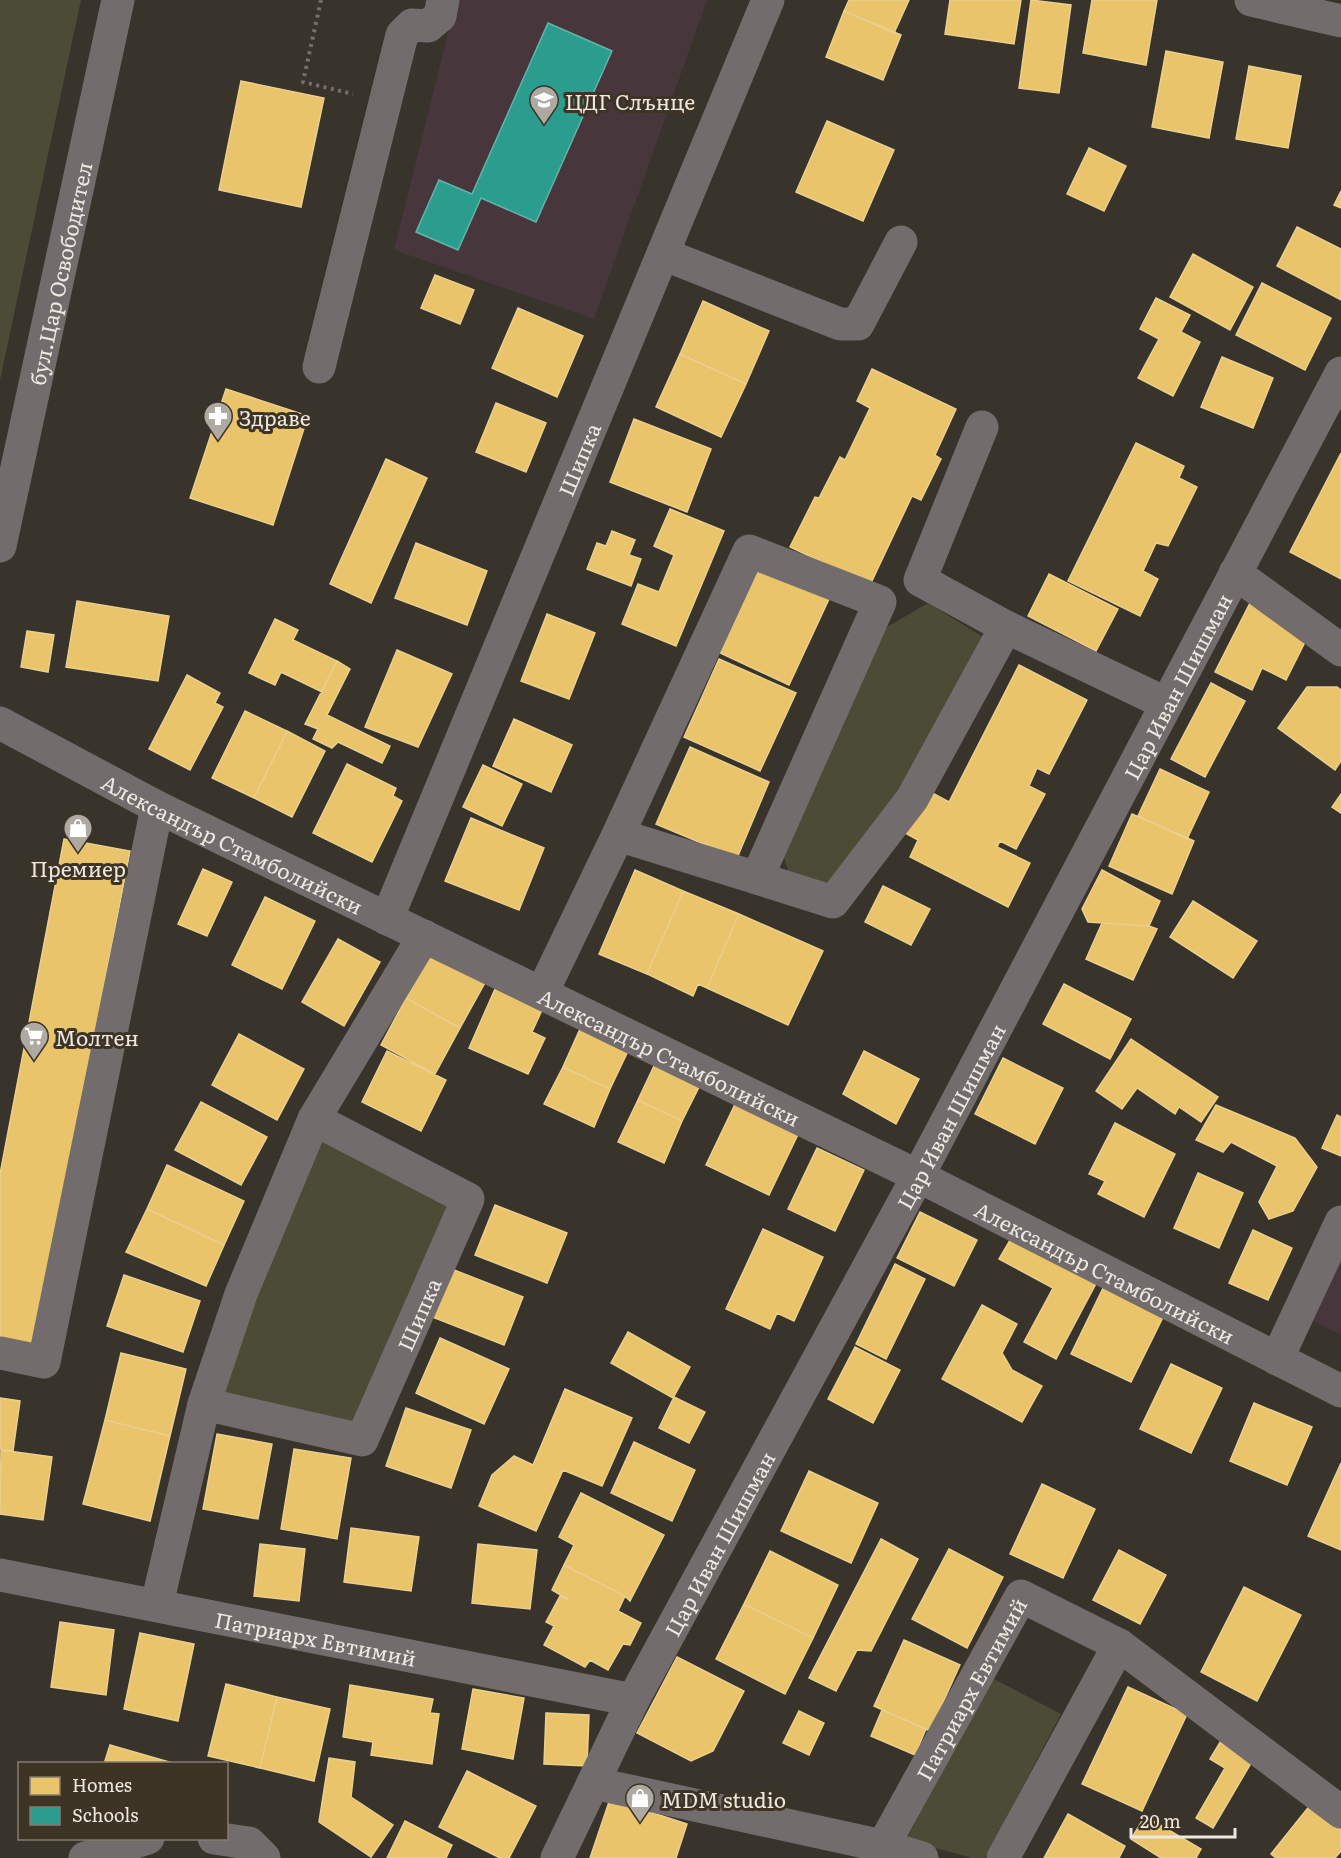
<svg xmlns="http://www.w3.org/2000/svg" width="1341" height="1858" font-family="Literata,serif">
	<rect width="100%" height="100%" fill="#38332b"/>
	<path fill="#48363d" d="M456,0H707L594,319L394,250Z
		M1341,1232V1335L1301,1315Z"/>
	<path fill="#4b4b36" d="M0,0H81L0,380Z
		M928,603L983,637L893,808L846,872L821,885L789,875L783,854L882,630Z
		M321,1131L452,1198L354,1430L214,1400Z
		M992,1678L1061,1714L985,1858H972L906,1840Z"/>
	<path fill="#e9c46a" stroke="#eacf8d" stroke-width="1.5" d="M849,0H909L894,33L844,11Z
		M950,0H1021L1014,44L945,34Z
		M1031,0L1071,5L1059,93L1019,88Z
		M1092,0H1157L1146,65L1083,53Z
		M844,11L901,35L883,80L826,57Z
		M1166,51L1223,62L1209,138L1152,127Z
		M1249,66L1301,76L1288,148L1236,139Z
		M241,81L324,98L301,207L219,190Z
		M827,121L894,150L863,221L796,192Z
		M1089,148L1126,166L1104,211L1067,194Z
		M1341,191V208L1334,205Z
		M1297,227L1341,249V300L1277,266Z
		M1193,254L1253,287L1230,330L1170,297Z
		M435,275L474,290L460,324L421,308Z
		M1262,283L1331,318L1305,370L1236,335Z
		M1156,298L1190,315L1181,332L1200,342L1173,396L1138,378L1159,339L1140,329Z
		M703,301L769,331L746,384L680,354Z
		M518,308L583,336L557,397L492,368Z
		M680,354L746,384L721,437L656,407Z
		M1222,357L1273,378L1253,428L1201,407Z
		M872,369L956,409L935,455L941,459L921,500L912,496L870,585L790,547L815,497L819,498L840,457L845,460L870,408L857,401Z
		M226,389L308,416L273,525L190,498Z
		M496,403L546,423L526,472L476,452Z
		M634,419L711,449L687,512L610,482Z
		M1136,443L1184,466L1179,478L1197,487L1168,546L1156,543L1143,571L1158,579L1140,616L1068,581Z
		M1341,453V579L1290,552Z
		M386,459L427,478L371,603L330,584Z
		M670,509L724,531L676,646L622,624L638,584L659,592L674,555L654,546Z
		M612,531L635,540L629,555L641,559L631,586L587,569L597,543L606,546Z
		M416,543L487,571L467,625L395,598Z
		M760,566L830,597L789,685L720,653Z
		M1049,574L1118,609L1096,651L1028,616Z
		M77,601L169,616L158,681L66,667Z
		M1250,603L1310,632L1286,680L1262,668L1252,690L1215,672Z
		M547,614L595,633L569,699L521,681Z
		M275,619L298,630L293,640L337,661L322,692L281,672L275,685L249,673Z
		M27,631L54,635L48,672L21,667Z
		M397,650L452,674L418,747L365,727Z
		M719,659L796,693L760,771L684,737Z
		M337,661L350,669L327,715L390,746L382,763L338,742L332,748L313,739L318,729L305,724Z
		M1019,665L1087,700L1049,774L1037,768L1029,786L1045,794L1016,849L1000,841L997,847L1030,863L1008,907L910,857L918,840L905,833L927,790L949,802Z
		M187,675L220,693L215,703L223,707L190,770L149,749Z
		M1211,683L1245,701L1205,777L1171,759Z
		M1307,687H1337L1341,690V761L1335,770L1278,728Z
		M245,711L287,731L254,798L212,778Z
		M514,719L572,745L551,792L493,766Z
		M287,731L325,751L292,817L254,798Z
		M690,747L769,782L737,858L656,824Z
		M347,764L396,788L393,796L402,801L372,862L313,833Z
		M483,765L522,784L502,826L463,807Z
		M1160,769L1209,792L1187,839L1138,816Z
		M1341,794V813L1332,807Z
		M1132,814L1194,841L1172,894L1109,866Z
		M471,818L544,848L519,910L445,881Z
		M64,839L130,851L35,1346L0,1340V1174Z
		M203,869L232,882L207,936L178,924Z
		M635,870L683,891L647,974L599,954Z
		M1102,870L1160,901L1149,926L1088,922L1082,909Z
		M883,886L930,909L911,945L865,922Z
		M683,891L739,914L707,988L698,984L693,996L647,974Z
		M265,897L315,921L282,989L232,965Z
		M1193,901L1257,941L1233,978L1170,937Z
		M739,914L823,951L788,1025L707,988Z
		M1102,923L1149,926L1157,929L1133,980L1086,959Z
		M338,939L380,962L344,1026L302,1002Z
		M433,950L487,979L460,1028L406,998Z
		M1064,984L1131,1019L1110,1059L1043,1024Z
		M495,989L542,1010L532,1032L545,1038L528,1074L469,1048Z
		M406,998L460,1028L435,1074L381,1045Z
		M580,1029L628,1051L610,1089L563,1067Z
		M239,1034L304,1069L277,1120L212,1085Z
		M1131,1039L1218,1097L1201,1122L1179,1107L1175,1114L1137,1088L1122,1109L1096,1091Z
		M387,1051L446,1080L421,1131L362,1102Z
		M864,1051L919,1079L896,1124L843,1094Z
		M1003,1058L1063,1088L1035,1144L975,1114Z
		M654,1066L699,1087L682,1121L638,1100Z
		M563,1067L610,1089L594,1127L544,1104Z
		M738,1098L801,1128L769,1195L706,1165Z
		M638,1100L682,1121L664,1163L618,1142Z
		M201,1102L267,1137L241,1185L175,1150Z
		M1216,1105L1295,1138L1317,1167L1293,1211L1269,1219L1259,1202L1277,1166L1231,1142L1223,1152L1196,1140Z
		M1337,1115L1341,1117V1156L1322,1148Z
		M1115,1123L1175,1154L1144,1217L1098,1194L1105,1181L1089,1174Z
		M817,1148L864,1170L835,1231L788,1209Z
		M167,1165L244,1201L224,1245L147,1209Z
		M1198,1173L1243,1193L1219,1248L1174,1228Z
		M495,1205L567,1233L547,1283L475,1255Z
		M147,1209L224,1245L206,1286L126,1252Z
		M920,1212L977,1240L954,1286L897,1258Z
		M763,1229L823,1257L794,1321L777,1313L770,1329L726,1309Z
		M1016,1230L1100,1276L1056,1359L1024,1342L1053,1288L999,1259Z
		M1253,1230L1292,1248L1268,1300L1229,1283Z
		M895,1264L925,1279L886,1359L856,1344Z
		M449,1268L523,1297L504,1345L430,1316Z
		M124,1275L200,1301L183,1352L107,1326Z
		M1108,1278L1168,1307L1131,1382L1071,1354Z
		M982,1305L1017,1324L1002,1353L1012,1370L1042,1386L1022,1422L942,1379Z
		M628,1332L690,1367L673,1398L611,1363Z
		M440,1338L509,1369L484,1424L416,1393Z
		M855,1347L900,1370L873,1423L828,1399Z
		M121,1353L186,1369L170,1436L105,1420Z
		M1171,1364L1222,1388L1191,1453L1140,1429Z
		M565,1389L632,1418L602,1486L563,1470L536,1531L479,1506L492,1475L514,1456L533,1465Z
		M674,1397L705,1412L689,1443L659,1428Z
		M0,1398L20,1401L13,1451L0,1449Z
		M1254,1403L1312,1427L1287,1485L1230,1461Z
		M406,1408L471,1430L451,1488L386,1466Z
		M105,1420L170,1436L150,1521L83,1504Z
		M217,1434L272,1444L258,1519L203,1509Z
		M634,1442L695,1470L672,1521L611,1493Z
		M294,1449L351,1458L337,1539L281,1529Z
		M1,1450L52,1457L43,1520L0,1514Z
		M1341,1463V1550L1308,1536Z
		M809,1471L878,1503L851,1563L781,1531Z
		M1042,1484L1095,1509L1063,1578L1010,1554Z
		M581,1493L664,1535L630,1601L625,1596L564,1565L574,1545L559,1537Z
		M351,1528L419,1537L411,1591L344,1582Z
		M881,1539L918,1559L871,1651L857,1650L836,1691L809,1678Z
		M260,1544L305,1549L299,1601L254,1596Z
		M478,1544L537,1550L530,1609L472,1603Z
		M949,1549L1003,1577L967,1648L912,1619Z
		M1119,1550L1166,1575L1140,1624L1093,1600Z
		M770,1551L838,1585L813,1638L744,1604Z
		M564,1565L625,1596L618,1611L641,1623L630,1645L623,1644L608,1670L590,1660L585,1667L544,1645L554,1626L546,1622L560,1596L569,1600L552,1590Z
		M1244,1587L1301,1615L1257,1701L1201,1672Z
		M744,1604L813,1638L785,1694L716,1659Z
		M60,1622L114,1630L106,1695L51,1687Z
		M140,1633L194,1644L178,1721L124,1709Z
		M904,1640L960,1665L930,1731L874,1706Z
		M677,1657L744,1691L713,1751L691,1761L637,1733Z
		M226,1684L277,1697L260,1768L208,1756Z
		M350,1685L433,1699L430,1713L439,1714L432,1764L371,1755L373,1742L343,1737Z
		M1128,1687L1187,1714L1142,1811L1082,1784Z
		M473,1689L524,1698L513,1759L462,1749Z
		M277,1697L330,1709L314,1781L260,1768Z
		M882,1710L926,1729L915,1755L871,1736Z
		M799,1711L824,1723L809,1755L783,1743Z
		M546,1713L589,1715L587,1766L544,1764Z
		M1222,1739L1254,1758L1213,1828L1196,1818L1225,1768L1210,1759Z
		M110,1745L176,1764H104Z
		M329,1758L355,1762L351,1797L393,1825L371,1857L319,1822Z
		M467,1771L536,1806L509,1858H500L439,1827Z
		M610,1799L687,1824L676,1858H590Z
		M1311,1804L1341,1828V1851L1335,1858H1276L1271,1854Z
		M1068,1814L1125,1846L1119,1858H1044Z
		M1145,1816L1201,1849L1196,1858H1161L1131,1839Z
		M405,1821L452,1845L446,1858H387Z"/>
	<path fill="#2a9d8f" stroke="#65b4a7" stroke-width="1.5" d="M548,23L612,51L536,222L481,198L458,250L416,232L439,180L472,194Z"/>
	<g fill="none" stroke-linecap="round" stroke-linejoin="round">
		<path stroke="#75706e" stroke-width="4" stroke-dasharray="3 4.5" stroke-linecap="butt" d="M321,0L303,82L353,94"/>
		<g stroke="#736c6c" stroke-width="33">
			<path d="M1251,0L1341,21"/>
			<path d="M663,254L840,324H858L901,242"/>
			<path d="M319,367L402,35L412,25L428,26L440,16L443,0"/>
			<path d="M982,427L920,580L1006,627"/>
			<path id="s1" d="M0,546L118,0"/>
			<path d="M1235,573L1341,650"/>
			<path id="s2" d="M0,723L157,807L918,1176L1341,1391"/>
			<path d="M757,878L833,902L912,799L1006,627L1165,703"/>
			<path id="s3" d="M387,919L768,0"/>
			<path d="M542,993L618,835L757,878L880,602L749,551L618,835"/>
			<path d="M0,1353L44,1362L157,807"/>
			<path d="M1277,1359L1341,1222"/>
			<path id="s4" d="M204,1404L362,1440L468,1199L314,1119"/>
			<path id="s5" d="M0,1575L633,1700"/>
			<path d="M157,1604L204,1404L241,1294L314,1119L424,936"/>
			<path d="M593,1783L883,1846L922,1858"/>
			<path d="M214,1838L249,1843L264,1858"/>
			<path id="s6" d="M883,1846L1021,1596L1119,1645L1341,1812"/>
			<path d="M85,1858L148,1838"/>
			<path id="s7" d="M557,1858L633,1700L918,1176L1341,373"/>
			<path d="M1003,1858L1119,1645"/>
		</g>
	</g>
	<defs>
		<g id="school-pin" transform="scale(1.5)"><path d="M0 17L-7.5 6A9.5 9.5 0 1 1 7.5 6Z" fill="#aea9a1" stroke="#3d3426"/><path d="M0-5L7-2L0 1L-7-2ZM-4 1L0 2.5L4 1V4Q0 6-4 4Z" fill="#fff"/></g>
		<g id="pharmacy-pin" transform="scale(1.5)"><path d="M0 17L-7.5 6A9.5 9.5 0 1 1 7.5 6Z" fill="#aea9a1" stroke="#3d3426"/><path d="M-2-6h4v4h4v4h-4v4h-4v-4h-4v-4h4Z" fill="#fff"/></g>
		<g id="shop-pin" transform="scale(1.5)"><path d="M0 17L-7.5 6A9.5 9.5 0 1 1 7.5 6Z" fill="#aea9a1" stroke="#3d3426"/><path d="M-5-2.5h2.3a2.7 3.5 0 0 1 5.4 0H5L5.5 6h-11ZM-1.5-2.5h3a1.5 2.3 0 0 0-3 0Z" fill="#fff"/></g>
		<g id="supermarket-pin" transform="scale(1.5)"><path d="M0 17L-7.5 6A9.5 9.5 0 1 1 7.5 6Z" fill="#aea9a1" stroke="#3d3426"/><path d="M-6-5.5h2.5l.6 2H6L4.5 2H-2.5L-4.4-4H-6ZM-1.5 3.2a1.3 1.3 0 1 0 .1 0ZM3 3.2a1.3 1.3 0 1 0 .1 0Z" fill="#fff"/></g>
	</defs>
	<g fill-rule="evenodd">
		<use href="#school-pin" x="544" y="100"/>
		<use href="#pharmacy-pin" x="218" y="416"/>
		<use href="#shop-pin" x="78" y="828"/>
		<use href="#supermarket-pin" x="34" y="1036"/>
		<use href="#shop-pin" x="640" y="1798"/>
	</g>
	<g text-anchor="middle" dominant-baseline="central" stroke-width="6" stroke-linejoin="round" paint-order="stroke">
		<g font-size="21" fill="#eee9e0" stroke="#3d3426" text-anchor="start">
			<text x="565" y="100">ЦДГ Слънце</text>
			<text x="239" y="416">Здраве</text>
			<text x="78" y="867" text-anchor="middle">Премиер</text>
			<text x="55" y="1036">Молтен</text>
			<text x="661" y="1798">MDM studio</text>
		</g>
		<g font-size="21" fill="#eee9e0" stroke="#3d3426">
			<text stroke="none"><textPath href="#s1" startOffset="279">бул.Цар Освободител</textPath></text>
			<text stroke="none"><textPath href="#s3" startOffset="498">Шипка</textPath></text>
			<text stroke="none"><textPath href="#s7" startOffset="1326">Цар Иван Шишман</textPath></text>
			<text stroke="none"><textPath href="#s2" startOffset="262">Александър Стамболийски</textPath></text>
			<text stroke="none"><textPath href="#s2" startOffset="748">Александър Стамболийски</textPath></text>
			<text stroke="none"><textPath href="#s7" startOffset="840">Цар Иван Шишман</textPath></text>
			<text stroke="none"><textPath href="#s2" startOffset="1234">Александър Стамболийски</textPath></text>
			<text stroke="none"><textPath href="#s4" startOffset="300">Шипка</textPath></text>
			<text stroke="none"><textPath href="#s7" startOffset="354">Цар Иван Шишман</textPath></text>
			<text stroke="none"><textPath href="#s5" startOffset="322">Патриарх Евтимий</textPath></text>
			<text stroke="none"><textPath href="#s6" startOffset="180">Патриарх Евтимий</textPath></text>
		</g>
	</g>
	<rect x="18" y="1762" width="210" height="78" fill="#3d3426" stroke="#847c70" stroke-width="1.5"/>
	<rect x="30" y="1777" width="30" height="18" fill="#e9c46a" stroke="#847c70" stroke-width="1.5"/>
	<text x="72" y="1792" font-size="18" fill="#eee9e0">Homes</text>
	<rect x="30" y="1807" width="30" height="18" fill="#2a9d8f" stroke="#847c70" stroke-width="1.5"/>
	<text x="72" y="1822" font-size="18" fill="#eee9e0">Schools</text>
	<path d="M1131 1828v9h104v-9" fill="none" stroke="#eee9e0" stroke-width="3"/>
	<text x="1140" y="1828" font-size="18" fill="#eee9e0" stroke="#3d3426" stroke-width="4.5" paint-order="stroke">20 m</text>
</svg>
